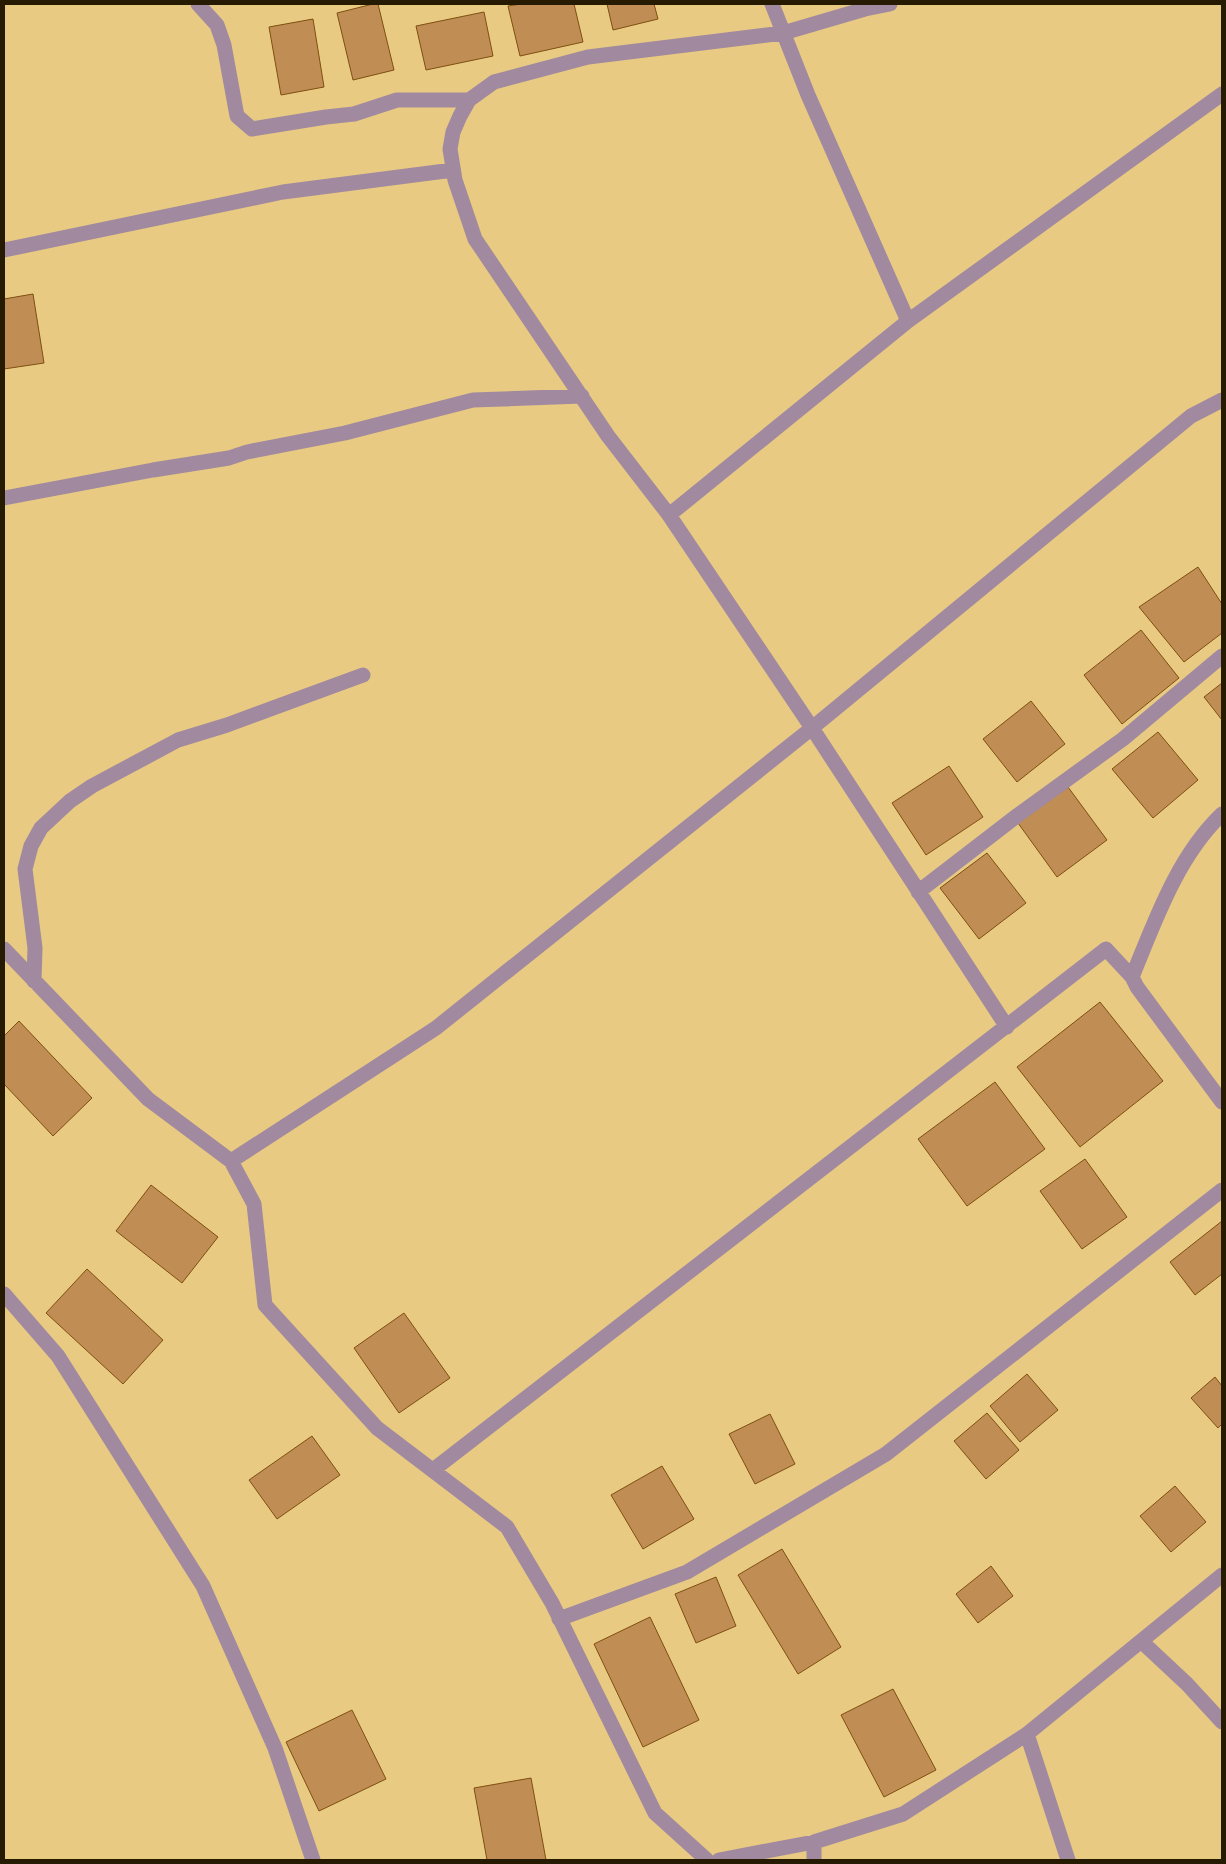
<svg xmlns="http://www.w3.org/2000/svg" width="1226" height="1864" font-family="Cabin,sans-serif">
	<rect width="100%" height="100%" fill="#e8ca82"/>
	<path fill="#c08d54" stroke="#7e4f10" d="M373,4H378L394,70L353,80L337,13Z
		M521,4H574L583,42L520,56L508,6Z
		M607,4H654L658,19L613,30Z
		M484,12L493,56L426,70L416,26Z
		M313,19L324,87L281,95L269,27Z
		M33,294L44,363L4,369V299Z
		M1198,567L1222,604V633L1184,662L1139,607Z
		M1141,630L1179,678L1122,724L1084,675Z
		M1222,683V720L1204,697Z
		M1031,701L1065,744L1017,782L983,739Z
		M1158,732L1198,780L1153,818L1112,769Z
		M949,766L983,817L926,855L892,803Z
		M1068,787L1107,840L1057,877L1018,823Z
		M987,853L1026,903L979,939L940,888Z
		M1100,1002L1163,1081L1080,1147L1017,1067Z
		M19,1021L92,1098L53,1136L4,1084V1036Z
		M995,1082L1045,1149L967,1206L918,1139Z
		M1085,1159L1127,1217L1082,1249L1040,1191Z
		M151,1185L218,1237L182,1283L116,1231Z
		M1222,1221V1274L1195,1295L1170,1262Z
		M87,1269L163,1340L123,1384L46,1313Z
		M404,1313L450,1378L399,1413L354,1348Z
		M1027,1374L1058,1410L1020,1442L990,1406Z
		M1215,1377L1222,1386V1424L1218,1428L1191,1398Z
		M987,1413L1019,1450L986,1479L954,1441Z
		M770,1414L795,1464L755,1484L729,1434Z
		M312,1436L340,1475L277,1519L249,1480Z
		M662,1466L694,1519L643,1549L611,1495Z
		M1175,1486L1206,1522L1171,1552L1140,1516Z
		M782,1549L841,1647L798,1674L738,1575Z
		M991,1566L1013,1596L978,1623L956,1594Z
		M716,1577L736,1626L696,1643L675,1594Z
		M650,1617L699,1720L643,1747L594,1644Z
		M893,1689L936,1770L884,1797L841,1715Z
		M352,1710L386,1779L319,1811L286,1742Z
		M531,1778L546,1860H487L474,1788Z"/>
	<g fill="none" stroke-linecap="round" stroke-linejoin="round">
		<path stroke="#a189a0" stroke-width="15" d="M198,4L217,25L224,45L237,116L252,129L326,117L354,114L397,100H469
			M772,4L808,95L908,321
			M4,250L283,192L453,170
			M4,498L153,470L229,458L247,452L345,433L473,400L582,396
			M669,515L608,436L475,239L455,180L450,149L453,132L460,116L469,100L494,82L588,57L783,33L865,9L890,4
			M918,892L1018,815L1123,739L1222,656
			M4,949L148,1099L231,1161L254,1204L265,1305L377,1428L507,1527L552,1603L655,1813L707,1860
			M1132,977C1155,921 1177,857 1222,814
			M34,981L35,948L25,869L31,846L41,828L70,801L92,786L178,740L227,725L363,675
			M1007,1027L812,728L669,515L908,321L1222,94
			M231,1161L436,1028L812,728L1191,416L1222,400
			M4,1294L58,1356L203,1586L275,1748L313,1860
			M433,1470L1106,949L1132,977L1137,987L1222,1102
			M559,1619L687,1572L886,1454L1222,1190
			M1141,1641L1187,1684L1222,1722
			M1027,1734L1068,1860
			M814,1842V1860
			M719,1860L814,1842L903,1814L1027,1734L1222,1575"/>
	</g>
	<rect width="1226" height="1864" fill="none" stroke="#261b00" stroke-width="10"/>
</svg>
